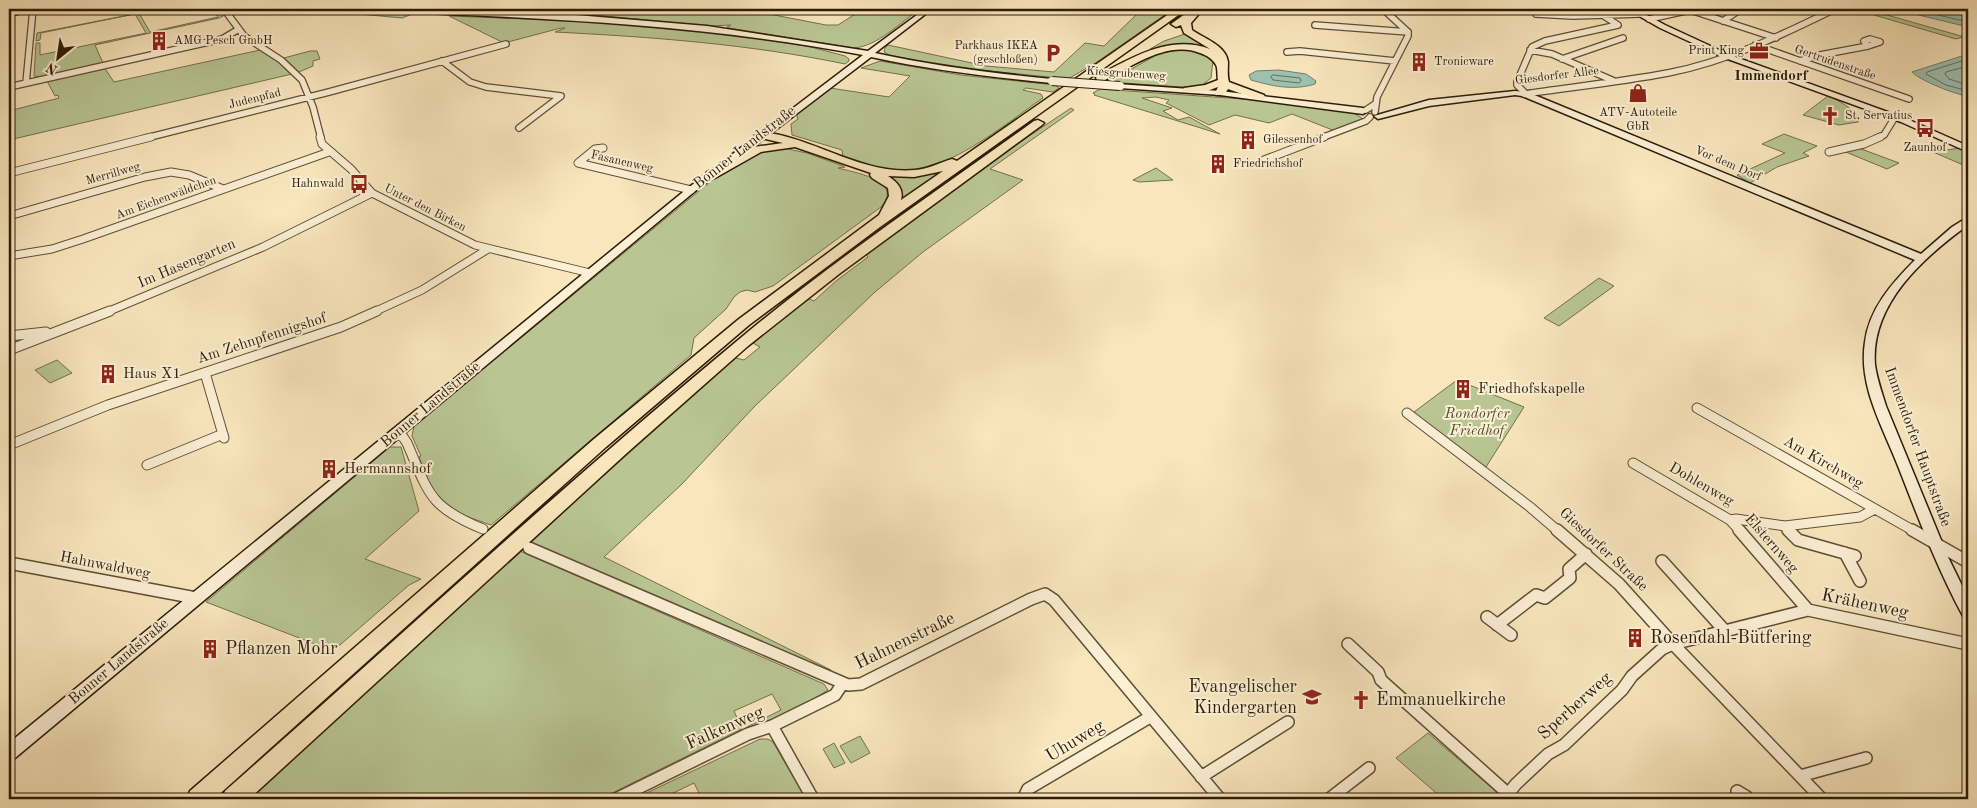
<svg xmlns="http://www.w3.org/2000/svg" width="1977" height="808" font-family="'Old Standard TT',serif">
	<rect width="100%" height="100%" fill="#f9e6bd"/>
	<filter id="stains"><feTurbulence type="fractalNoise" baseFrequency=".004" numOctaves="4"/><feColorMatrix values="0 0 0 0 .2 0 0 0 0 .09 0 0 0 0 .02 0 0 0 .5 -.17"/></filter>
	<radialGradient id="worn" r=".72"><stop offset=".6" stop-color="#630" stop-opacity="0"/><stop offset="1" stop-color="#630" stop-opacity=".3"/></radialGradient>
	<path fill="#b9c694" stroke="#73704c" d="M212,9H222L225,15L219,18L95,45L103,63L44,77L34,76L36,43H40V55L146,33L135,14L41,33L40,40L36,41L37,33L139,13L150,32L218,17Z
		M306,9H336L410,15L402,18Z
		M409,9H743L826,25H838L863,9H920C901,22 878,46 854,48L729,28L727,27L731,25L710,26L594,15Z
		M1150,9H1173L1097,62L1068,79L941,66L889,55L884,52L885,48L888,45L986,66L1054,72L1085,43L1104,46L1138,13Z
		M1880,13L1961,36L1963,37L1956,39L1874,15Z
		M449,16L636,23L734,34L807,46L845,56L849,59V61L845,64C749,44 652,37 555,32L565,28H561L504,43Z
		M1185,34L1211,50C1189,44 1172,44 1150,49L1164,41Z
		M260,50L271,56L292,74L9,140V111L59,98L58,95L55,96L47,81L104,67L114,82Z
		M1162,50C1180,49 1198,48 1213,60L1211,78L1201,86L1183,87L1108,82L1153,57L1150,55Z
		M310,51H317L320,59L313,61V66L299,72L284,58Z
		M880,61L961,75L1055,85L1059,88L1053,92L1026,88L1023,90L1041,94L1043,98C1002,126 946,175 895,171C877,170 859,163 843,157L842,150L792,135L791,124L798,119L796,113L830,88L889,97L910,76L861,68Z
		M1100,89L1257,100L1354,113L1363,119L1361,122L1335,131L1292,114L1269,123L1235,115L1209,125L1166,103L1169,100L1156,97L1142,98L1172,108L1163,111L1178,120L1189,117L1220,134L1094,95L1095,94L1093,93Z
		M1828,96C1840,101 1850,107 1859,117L1858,122L1839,125L1803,115Z
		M1071,108L1074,110L990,169L1023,180L923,252L875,292L754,407L682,484L604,557L831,670L827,672L528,543L736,358L744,360L760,347L753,343L803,302L809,299L814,301L836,281L868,257L865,254L1014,146Z
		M1784,134L1817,146L1803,153L1809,156L1777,167L1750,183L1737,175L1785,153L1762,144Z
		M1856,147L1899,163L1887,169L1841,150Z
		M783,148L807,153L843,166L845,167L838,168C857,173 904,181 881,207L773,286L755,292L747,290L740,292L734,297L726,309L694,338L691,355L491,525C474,519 453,513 441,500C430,489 425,471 419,457L421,456L412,436L414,426L716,177L753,153Z
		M1960,148L1968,151V167L1933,152Z
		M957,161L895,205L884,176H906Z
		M1156,168L1173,180L1139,182L1133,180Z
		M1599,278L1614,286L1559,326L1544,318Z
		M57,360L72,373L50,383L35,370Z
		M1457,380L1524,407L1486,467L1414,415V412Z
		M390,447H401L419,511L365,559L421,579L409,585L333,651L206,602Z
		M520,551L824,684L828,690L793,712L749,729L747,727L781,710L772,694L734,711L742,729L600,799H249Z
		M1428,733L1499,794L1492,799H1443L1396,758Z
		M860,736L870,753L851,763L840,746Z
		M760,739H768L773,742L806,799H702L694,783L661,799H634Z
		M834,743L845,763L834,768L823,749Z"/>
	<path fill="#9ec0b0" stroke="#717e6c" d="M1894,9H1968V27Z
		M1968,54V96C1956,95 1919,80 1912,72Z
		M1279,70L1306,74L1316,81L1315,84C1293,91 1272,86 1251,80L1249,75L1256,71Z"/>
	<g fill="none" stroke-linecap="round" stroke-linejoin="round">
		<path stroke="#666e5a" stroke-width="1" d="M1912,9L1968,22
			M1968,59L1927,72L1926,74L1946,85L1968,91
			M1968,66L1946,72L1945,74L1949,79L1968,85
			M1273,75L1300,78L1301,81L1299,83L1273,80L1271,77Z"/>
		<g stroke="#604e33" stroke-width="8">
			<path id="street-far3" d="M224,9L244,36L281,60L302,80L313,107L321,138
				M1383,9L1408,32
				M1536,14L1573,16L1640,14
				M1649,19L1690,10L1776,38
				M1723,21L1741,9
				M1315,25L1408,32
				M1870,39L1880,42L1868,46L1864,41Z
				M1755,45L1909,99
				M1530,50L1552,54L1614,81
				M1287,52L1300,51L1395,61
				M1562,59L1623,38
				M442,61L470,82L486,87L561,96L519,128
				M1800,61L1820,55L1868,46
				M26,83L33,9
				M9,87L222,39L239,29
				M1525,93L1517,85V82L1532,47L1545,41L1618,25L1604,16
				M1524,94C1572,87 1620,82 1668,73C1726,62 1782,35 1835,9
				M1366,110L1375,104
				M1375,112L1377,97L1408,36V32
				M146,138L329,92L506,44
				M1321,138L1366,121L1370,117
				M1877,138L1884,135L1895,117"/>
		</g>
		<g stroke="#604e33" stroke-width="9">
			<path id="street-far2" d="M320,137L322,144L351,169L372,193L475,245L590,273
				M603,148L595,149L578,163L691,190
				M1829,152L1864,144L1880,137
				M1264,160L1324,137
				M9,173L151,137
				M9,216L145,177L171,172L189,175L223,189
				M9,256L52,249L83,239L329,152
				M107,312L263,247L372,193
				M374,312L422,290L488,249"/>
		</g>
		<g stroke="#604e33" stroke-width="11">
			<path id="street-far1" d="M9,336L46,332
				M9,350L110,311
				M205,373L224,438
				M1697,408L1914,531
				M1407,413L1530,507L1558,531
				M396,434L403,437L407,443C429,494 429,507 483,529
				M9,445L108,405L341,327L377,311
				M1633,463L1730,520L1740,531
				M147,465L223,434
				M1730,520L1736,519L1785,526L1860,517L1873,510
				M1785,526L1789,531"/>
		</g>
		<g stroke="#604e33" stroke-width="14">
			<path id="street" d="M1557,530L1619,584L1673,644L1822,799
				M1739,530L1808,610
				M1788,530L1798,540L1855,556
				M1912,530L1968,562
				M529,548L848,685L861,684L1031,599L1045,594L1054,600L1220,799
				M1845,553L1860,581
				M1662,561L1725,631
				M9,563L196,598
				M1487,617L1511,635
				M1497,625L1536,595L1545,598L1570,578L1569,569L1586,554
				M1348,644L1378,672L1381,680L1514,799
				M772,726L813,799
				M1800,776L1866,758
				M1201,777L1288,722
				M1737,791L1747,797L1745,799
				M616,799L748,734L772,726L835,695L843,683
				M1023,799L1028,789L1150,717
				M1329,799L1369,768
				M1504,799L1516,784L1548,754L1564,745L1622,690L1632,676L1662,649L1673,644L1808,610L1968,644"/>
		</g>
		<g stroke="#2d1b05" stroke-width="3">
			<path id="secondary" d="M24,9H38L9,16V12Z
				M372,9H424L576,15L707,26L868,51L925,9H932L875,53C934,66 992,73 1052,79L1056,81L1052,83C991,77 930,70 871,57L694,192L15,758L9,761V743L688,188L863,55C702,24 539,18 376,11Z
				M1627,9H1636L1665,25L1730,55L1907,119L1968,146V152L1901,122L1725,58L1660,28Z
				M1117,84L1220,91L1363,108L1367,111L1363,114L1220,95L1120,88L1116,86Z
				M1515,91L1527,92L1921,254L1952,227L1968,217V225C1924,257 1870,304 1875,365C1877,379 1882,393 1886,406L1948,557L1968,598V618L1963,616C1937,568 1918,517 1898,466C1883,427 1858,386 1865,342C1869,309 1892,283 1915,260L1522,96L1515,95L1429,106L1378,119L1374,116L1429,100Z"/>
		</g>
		<g stroke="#2d1b05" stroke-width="3">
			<path id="highway" d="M1176,9H1187L880,227L749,325L606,447L214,799H187L190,791L594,439L739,319L879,215L889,196L888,188L872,178L870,175L871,173L795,147L761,152L715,178H707L705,175L707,172L754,147L783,143L757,137L755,135L761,132C814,137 860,175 915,170C928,169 939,163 952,159L957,161ZM943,171L901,200C904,189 897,182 888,176L914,177Z
				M1192,9H1203L1191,23L1192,30C1203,38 1226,45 1228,62C1228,69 1227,75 1229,82L1264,95L1265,97L1264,99H1256L1228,89L1224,95H1216L1215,93L1218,87L1207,91L1184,92L1183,90L1184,88L1205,85L1218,80C1217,75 1218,68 1216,65C1213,59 1206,55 1200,53C1168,40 1132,66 1105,80H1097L1096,78L1097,76C1132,58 1169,34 1210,49L1184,33L1181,25L1176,27L1171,24Z
				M1038,120L1044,123L1042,125L839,274L748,346L628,452L249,799H222L225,791C395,641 562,486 737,341C831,262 934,193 1034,121Z"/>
		</g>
		<use href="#street-far3" stroke="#fbefd4" stroke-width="5.5"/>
		<use href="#street-far2" stroke="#fbefd4" stroke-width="7"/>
		<use href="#street-far1" stroke="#fbefd4" stroke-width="9"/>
		<use href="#street" stroke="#fbefd4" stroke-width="11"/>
		<use href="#secondary" fill="#fbefd4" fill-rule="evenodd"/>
		<use href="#highway" fill="#f9e6bd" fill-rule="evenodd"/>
		<g stroke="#2d1b05" stroke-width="10" stroke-linecap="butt">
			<path id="secondary-bridge" d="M1052,81L1120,86"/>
		</g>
		<use href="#secondary-bridge" stroke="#fbefd4" stroke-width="8"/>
	</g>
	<defs>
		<g id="building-bare" transform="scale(1.5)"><path d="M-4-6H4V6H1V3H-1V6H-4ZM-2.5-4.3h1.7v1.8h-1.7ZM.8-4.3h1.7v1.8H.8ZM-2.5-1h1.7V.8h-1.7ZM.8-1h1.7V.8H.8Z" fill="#8f2418" stroke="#fbefd4" stroke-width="2.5" paint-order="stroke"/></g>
		<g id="office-bare" transform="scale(1.5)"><path d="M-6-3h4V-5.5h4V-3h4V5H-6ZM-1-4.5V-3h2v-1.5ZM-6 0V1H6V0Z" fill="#8f2418" stroke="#fbefd4" stroke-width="2.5" paint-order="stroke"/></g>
		<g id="parking-bare" transform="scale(1.5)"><path d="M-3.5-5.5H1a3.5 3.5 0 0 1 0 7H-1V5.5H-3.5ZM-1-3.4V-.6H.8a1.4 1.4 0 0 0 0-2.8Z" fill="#8f2418" stroke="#fbefd4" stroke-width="2.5" paint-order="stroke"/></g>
		<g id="shop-bare" transform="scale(1.5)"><path d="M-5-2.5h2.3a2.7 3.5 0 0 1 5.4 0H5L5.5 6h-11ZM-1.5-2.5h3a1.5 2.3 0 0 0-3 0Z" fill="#8f2418" stroke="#fbefd4" stroke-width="2.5" paint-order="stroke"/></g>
		<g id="church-bare" transform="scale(1.5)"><path d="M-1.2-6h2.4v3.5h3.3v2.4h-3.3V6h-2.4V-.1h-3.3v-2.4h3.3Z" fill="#8f2418" stroke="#fbefd4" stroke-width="2.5" paint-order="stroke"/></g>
		<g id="bus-bare" transform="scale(1.5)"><path d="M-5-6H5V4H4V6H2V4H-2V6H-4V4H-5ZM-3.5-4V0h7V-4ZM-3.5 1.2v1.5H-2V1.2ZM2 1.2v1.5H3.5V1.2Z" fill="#8f2418" stroke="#fbefd4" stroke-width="2.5" paint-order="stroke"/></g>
		<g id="school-bare" transform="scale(1.5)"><path d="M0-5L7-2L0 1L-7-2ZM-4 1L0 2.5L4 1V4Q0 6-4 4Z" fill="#8f2418" stroke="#fbefd4" stroke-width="2.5" paint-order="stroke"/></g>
	</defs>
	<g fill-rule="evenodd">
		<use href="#building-bare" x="159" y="41"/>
		<use href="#office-bare" x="1759" y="51"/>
		<use href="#parking-bare" x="1053" y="53"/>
		<use href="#building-bare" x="1419" y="62"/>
		<use href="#shop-bare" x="1638" y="93"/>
		<use href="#church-bare" x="1830" y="116"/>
		<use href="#bus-bare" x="1925" y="128"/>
		<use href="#building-bare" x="1248" y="140"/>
		<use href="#building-bare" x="1218" y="164"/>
		<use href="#bus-bare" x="359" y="184"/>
		<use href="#building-bare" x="108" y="374"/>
		<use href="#building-bare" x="1463" y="389"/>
		<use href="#building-bare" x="329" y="469"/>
		<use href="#building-bare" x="1635" y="638"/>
		<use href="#building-bare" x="210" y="649"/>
		<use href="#school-bare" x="1312" y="697"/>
		<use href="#church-bare" x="1361" y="700"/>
	</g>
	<g text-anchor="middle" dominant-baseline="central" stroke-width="4" stroke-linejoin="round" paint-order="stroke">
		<g font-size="12" fill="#2d1b05" stroke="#fbefd4" text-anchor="start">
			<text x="174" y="41">AMG Pesch GmbH</text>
			<text x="1038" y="46" text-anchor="end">Parkhaus IKEA<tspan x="1038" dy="14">(geschloßen)</tspan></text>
			<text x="1744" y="51" text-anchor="end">Print King</text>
			<text x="1434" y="62">Tronicware</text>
			<text x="1638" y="113" text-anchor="middle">ATV-Autoteile<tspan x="1638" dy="14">GbR</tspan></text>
			<text x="1845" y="116">St. Servatius</text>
			<text x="1263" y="140">Gilessenhof</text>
			<text x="1925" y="148" text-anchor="middle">Zaunhof</text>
			<text x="1233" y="164">Friedrichshof</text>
			<text x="344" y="184" text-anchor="end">Hahnwald</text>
		</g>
		<g font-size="12" fill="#2d1b05" stroke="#fbefd4">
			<text transform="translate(1835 63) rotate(19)">Gertrudenstraße</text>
			<text transform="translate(1126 74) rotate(4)">Kiesgrubenweg</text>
			<text transform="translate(1557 76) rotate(-7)">Giesdorfer Allee</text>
			<text transform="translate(255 99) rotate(-14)">Judenpfad</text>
			<text transform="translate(622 162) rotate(13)">Fasanenweg</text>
			<text transform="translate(1728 164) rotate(23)">Vor dem Dorf</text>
			<text transform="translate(113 174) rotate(-16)">Merrillweg</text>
			<text transform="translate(166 198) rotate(-20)">Am Eichenwäldchen</text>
			<text transform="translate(425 208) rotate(27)">Unter den Birken</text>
		</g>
		<g font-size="15" font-weight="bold" fill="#2d1b05" stroke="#fbefd4">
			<text x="1771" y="76">Immendorf</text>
		</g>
		<g font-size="15" fill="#2d1b05" stroke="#fbefd4">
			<text transform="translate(745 148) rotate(-38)">Bonner Landstraße</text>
			<text transform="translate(187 264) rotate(-23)">Im Hasengarten</text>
			<text transform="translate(262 339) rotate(-18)">Am Zehnpfennigshof</text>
			<text transform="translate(431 405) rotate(-40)">Bonner Landstraße</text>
			<text transform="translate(1917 447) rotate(70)">Immendorfer Hauptstraße</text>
			<text transform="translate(1823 463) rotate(30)">Am Kirchweg</text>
			<text transform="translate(1701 485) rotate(30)">Dohlenweg</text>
			<text transform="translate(1771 544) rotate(49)">Elsternweg</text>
			<text transform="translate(1603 550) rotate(43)">Giesdorfer Straße</text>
			<text transform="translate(105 566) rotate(11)">Hahnwaldweg</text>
			<text transform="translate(119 662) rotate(-40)">Bonner Landstraße</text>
		</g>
		<g font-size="15" fill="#2d1b05" stroke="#fbefd4" text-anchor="start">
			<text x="123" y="374">Haus X1</text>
			<text x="1478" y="389">Friedhofskapelle</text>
			<text x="344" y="469">Hermannshof</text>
		</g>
		<g font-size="15" font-style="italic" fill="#574e30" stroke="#fbefd4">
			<text x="1477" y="414">Rondorfer<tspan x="1477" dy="17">Friedhof</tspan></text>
		</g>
		<g font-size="18" fill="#2d1b05" stroke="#fbefd4">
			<text transform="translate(1865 604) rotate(12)">Krähenweg</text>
			<text transform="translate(905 641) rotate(-26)">Hahnenstraße</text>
			<text transform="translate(1575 706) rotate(-42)">Sperberweg</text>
			<text transform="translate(725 728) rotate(-24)">Falkenweg</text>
			<text transform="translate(1075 741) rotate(-31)">Uhuweg</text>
		</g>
		<g font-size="18" fill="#2d1b05" stroke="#fbefd4" text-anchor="start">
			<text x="1650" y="638">Rosendahl-Bütfering</text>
			<text x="225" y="649">Pflanzen Mohr</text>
			<text x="1297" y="687" text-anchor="end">Evangelischer<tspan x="1297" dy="21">Kindergarten</tspan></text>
			<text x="1376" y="700">Emmanuelkirche</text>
		</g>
	</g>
	<rect width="1977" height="808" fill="none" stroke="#f9e6bd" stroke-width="30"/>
	<rect x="10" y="10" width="1957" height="788" fill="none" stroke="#2d1b05" stroke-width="2.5"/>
	<rect x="15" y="15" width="1947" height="778" fill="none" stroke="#2d1b05"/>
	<g transform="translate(58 58) rotate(210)" stroke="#fbefd4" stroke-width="4" paint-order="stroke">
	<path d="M0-4L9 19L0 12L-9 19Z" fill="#2d1b05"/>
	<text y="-8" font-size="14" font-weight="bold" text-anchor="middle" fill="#2d1b05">N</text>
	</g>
	<rect width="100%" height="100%" filter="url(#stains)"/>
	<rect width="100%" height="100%" fill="url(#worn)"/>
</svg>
